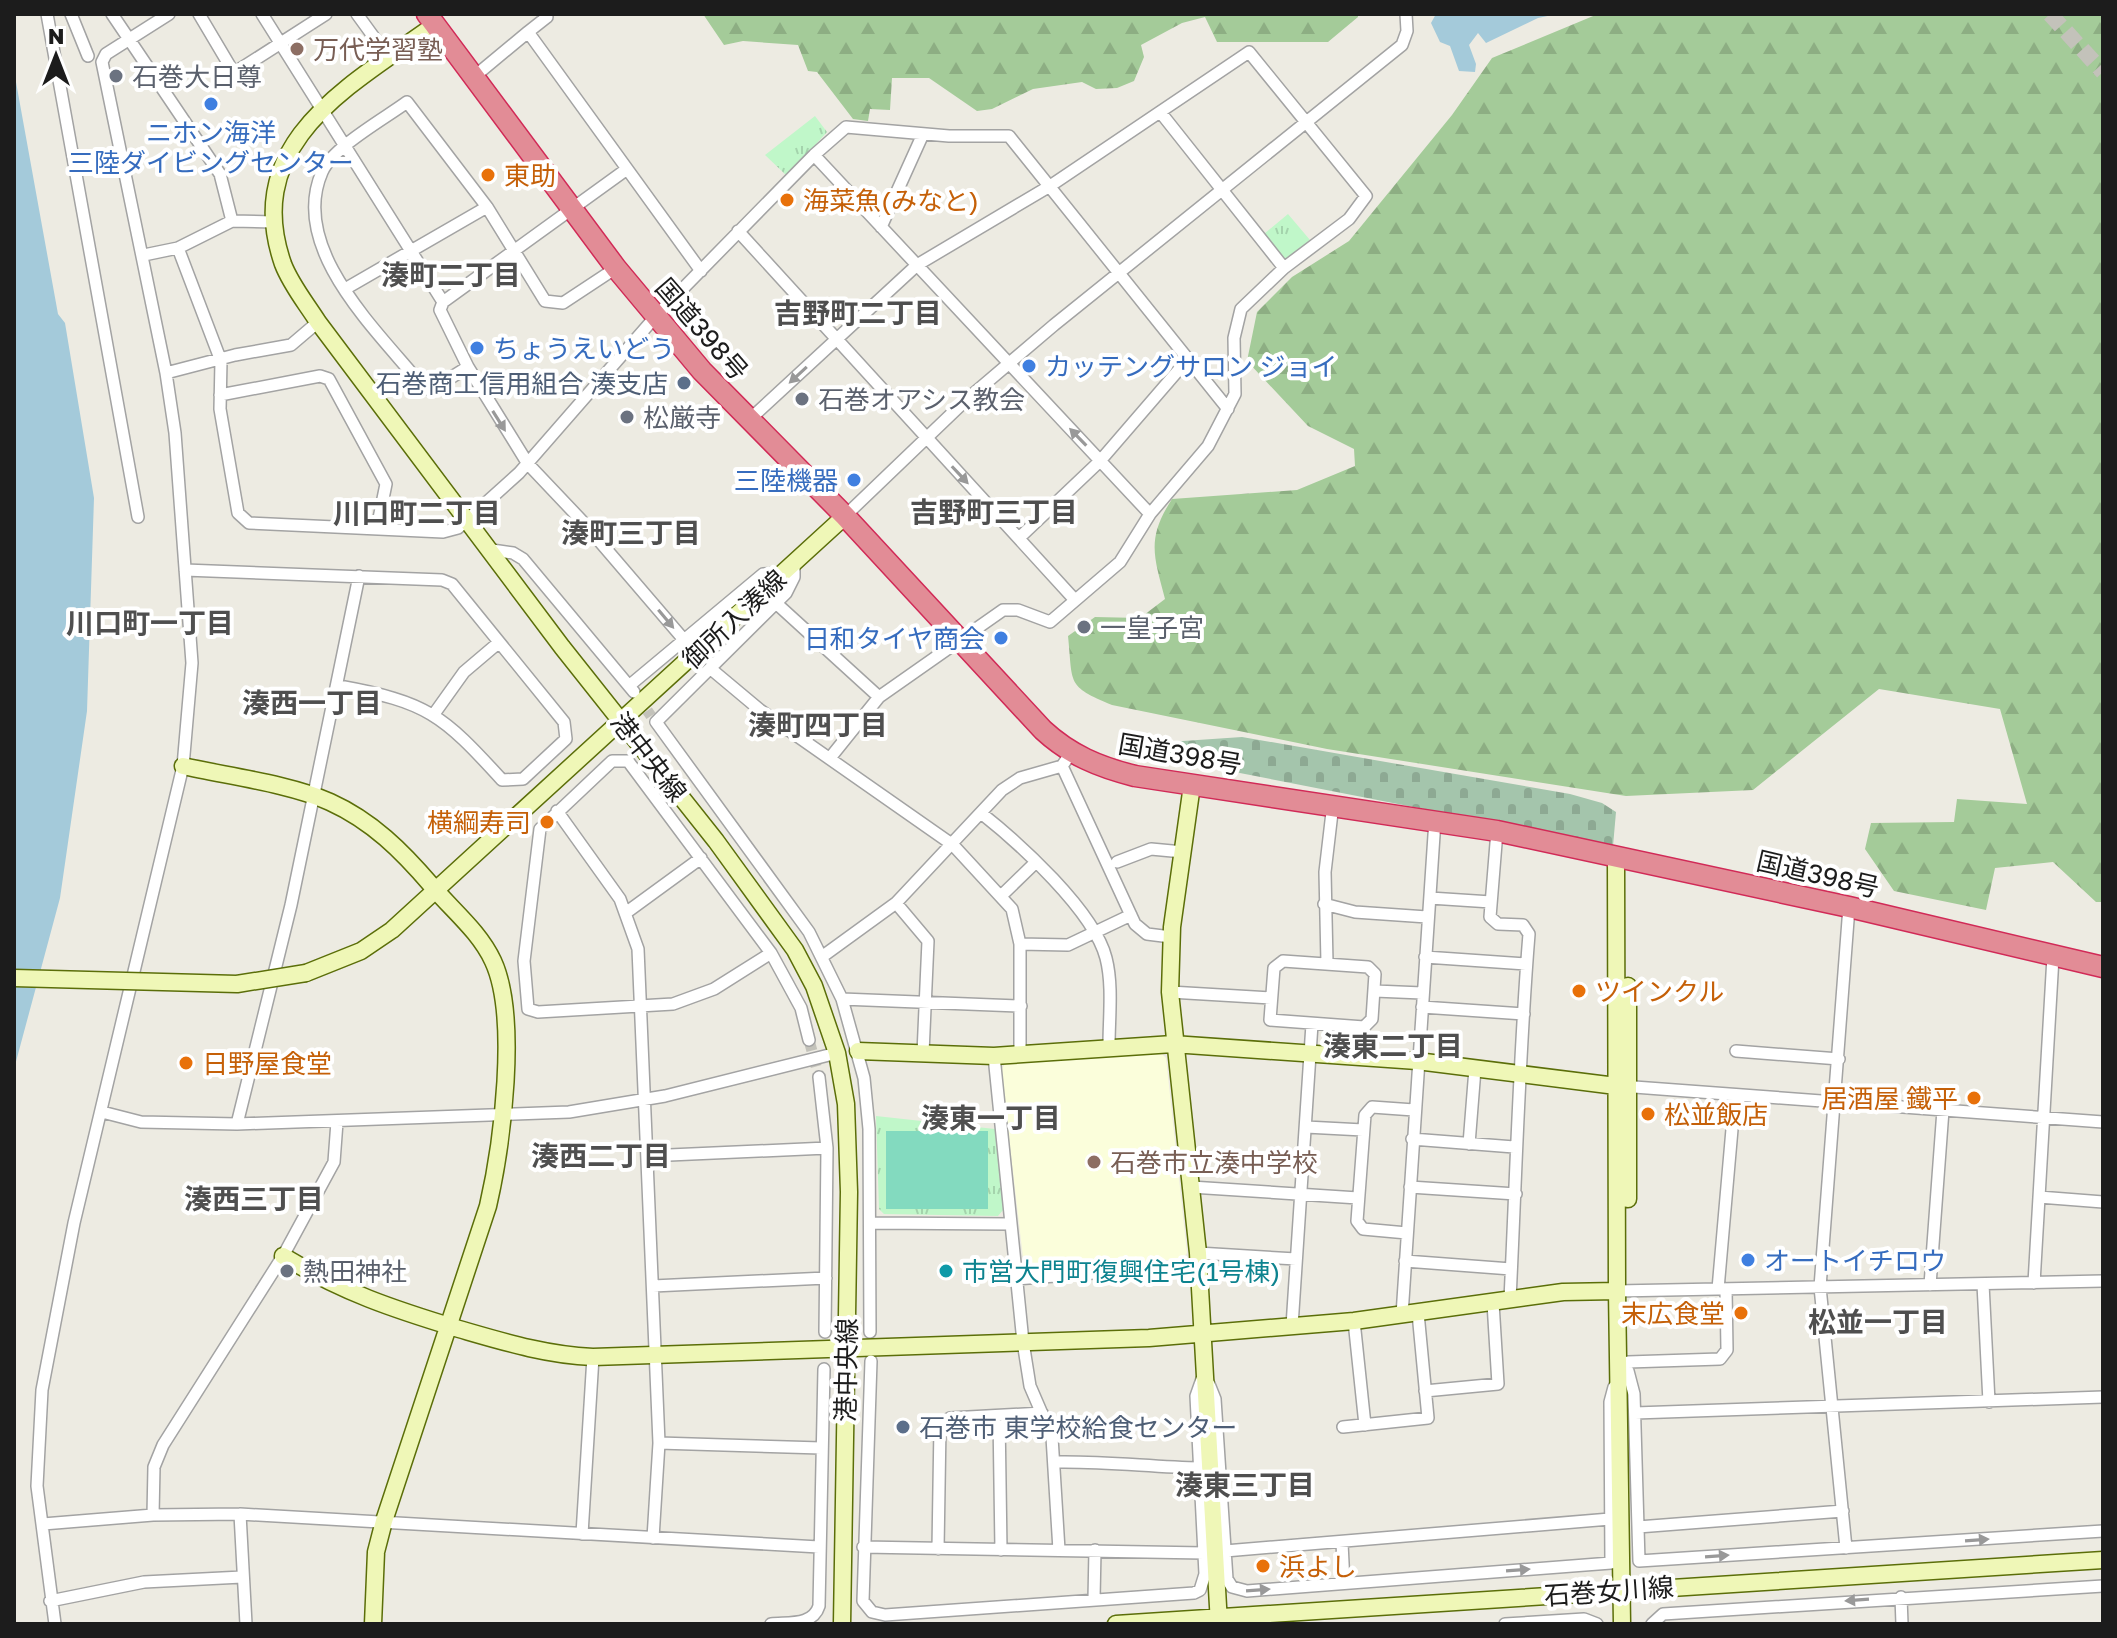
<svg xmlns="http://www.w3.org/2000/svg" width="2117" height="1638" font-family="'Golos Text','Noto Sans JP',sans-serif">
	<defs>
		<pattern id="forest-firs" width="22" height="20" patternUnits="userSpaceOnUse" patternTransform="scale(2)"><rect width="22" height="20" fill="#a4cb99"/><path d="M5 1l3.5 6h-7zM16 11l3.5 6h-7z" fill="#8dae83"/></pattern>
		<pattern id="cemetery-stones" width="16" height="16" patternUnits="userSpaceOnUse" patternTransform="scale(2)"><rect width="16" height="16" fill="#a4c5ac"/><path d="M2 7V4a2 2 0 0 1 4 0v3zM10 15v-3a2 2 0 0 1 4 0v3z" fill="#8da993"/></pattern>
		<pattern id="park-tufts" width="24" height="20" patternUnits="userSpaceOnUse" patternTransform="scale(2)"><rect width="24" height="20" fill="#c0f7c9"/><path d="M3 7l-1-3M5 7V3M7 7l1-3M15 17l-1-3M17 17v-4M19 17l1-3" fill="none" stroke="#a4d3ac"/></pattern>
	</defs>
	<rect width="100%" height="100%" fill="#edebe2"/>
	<path fill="#fbfedb" d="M1161,1053L1166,1058L1187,1253L1182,1259L1029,1271L1024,1266L1001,1070L1005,1064Z"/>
	<path fill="url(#forest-firs)" d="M703,14H1358V17L1328,42H1217L1205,17L1182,23L1141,45L1144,57L1134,81L1117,88L1096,89L1082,82L1033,89L992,109L977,111L929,78H892L890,110L870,109L868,121L853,119L817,72L808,71L798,45L743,41L724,45Z
		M1598,14H2103V902H2096L2053,862L1995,868L1986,910L1894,891L1865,849L1871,823L1954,822L1957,799L2027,804L2000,709L1879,689L1753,790L1626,796L1327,749L1112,705C1066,686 1073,684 1068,636L1095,617L1140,618L1165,599C1154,556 1146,539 1172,499L1297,490L1355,466L1354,449L1308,426L1247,361L1257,312L1292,277L1349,241L1452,115L1492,58Z"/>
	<path fill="url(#cemetery-stones)" d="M1242,737L1570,794L1602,803L1616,812L1613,846L1168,759V742Z"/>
	<path fill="url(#park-tufts)" d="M815,116L827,132L787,176L765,155Z
		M1288,214L1310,240L1286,260L1264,234Z
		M876,1116L995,1129L1003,1210L998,1216L884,1214L879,1209Z"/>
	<path fill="#83dabf" d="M886,1131H988V1209H886Z"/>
	<path fill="#a4cada" d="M1436,14H1557L1538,18L1486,43L1478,33L1469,45L1476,64L1475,72L1459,71L1450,46L1440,42L1431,23Z
		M14,71L58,314L65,323L94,498L87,711L60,898L14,1069Z"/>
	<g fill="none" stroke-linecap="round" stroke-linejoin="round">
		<path stroke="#c3c2ba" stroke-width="11" stroke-dasharray="11 5.5" stroke-linecap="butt" d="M638,697L651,716
			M809,1040L819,1077"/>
		<path stroke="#c3c2ba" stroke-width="16" stroke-dasharray="16 8" stroke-linecap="butt" d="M2050,14L2103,72"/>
		<g stroke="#a3a3a3" stroke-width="14">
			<path id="street" d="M47,14L138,517
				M71,14L88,56
				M112,14L220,174L232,221
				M199,14L234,73L326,14
				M262,14L443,302L440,310L468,367L528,464L583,522L685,641
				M357,14L389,58
				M544,14L547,17L528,32L701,271
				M475,76L528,32
				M1161,113L1284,268
				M814,155L1150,514
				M274,222L232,221L178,248L221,361L220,409L238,513L249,523L443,532L458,528L519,473L656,316L814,155L846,127L949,136H1009L1228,409
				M881,227L923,134
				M738,231L1074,599
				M144,255L178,248
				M345,289L487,207
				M443,302L627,169
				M468,367L431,390L424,388C380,333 288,250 322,172C333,147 384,119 407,102L487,207L545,301L563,303L616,268
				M166,373L235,355L291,345L318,322
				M220,395L320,376L329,379L386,484L377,528
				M749,420L917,265L1050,186L1249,52L1366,196L1349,219L1284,268L1241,309L1234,338L1235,394L1208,446L1150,514L1120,562L1050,622L1018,610H1003L879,697L830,758
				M845,516L966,400L1054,325L1402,45L1407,31L1406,14
				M1019,538L1100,461L1188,359
				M492,550L513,553L523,559L634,692
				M794,563V577L786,593L656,722L809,932L842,999L864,1078L869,1129L870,1332
				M185,570L442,580L452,584L564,722L566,739L523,779L502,780C442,714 427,702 339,686
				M777,604L879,697
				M711,669L760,710L953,845L1012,909L1020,944V1054
				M630,685L763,574L783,573
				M434,714L464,672L497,644
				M1062,766L1135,924L1147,934L1171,937
				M557,811L620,899L638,949L659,1443L653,1538
				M981,813C1019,843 1094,911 1106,958C1113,985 1109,1018 1109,1045
				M1497,831L1490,917L1498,924L1523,925L1529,934C1519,1056 1516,1177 1510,1299
				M1117,862L1151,849L1183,852
				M1001,896L1036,862
				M1430,898L1491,902
				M896,903L928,941L923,1053
				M1324,904L1355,912L1427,917
				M627,912L701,858
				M1020,944L1068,945L1131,915
				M771,953L714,989L673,1004L538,1012L528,1009L524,961L540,829L612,761H628L771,953L801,1008L809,1040
				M823,956L896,903L1002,790L1020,778L1062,766L1071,753
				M1425,957L1526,964
				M1283,961L1368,967L1375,974L1372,1019L1364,1027L1270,1020L1274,968Z
				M1327,963L1325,872L1333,804
				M1375,991L1422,993
				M1170,992L1271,998
				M842,999L1021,1006
				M1422,1007L1524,1014
				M1736,1051L1839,1059
				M994,1056L1023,1342L1030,1386L1052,1437L1059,1550
				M819,1077L827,1148L825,1332
				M1621,1086L2103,1122
				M102,1112L141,1122L237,1124L569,1112L665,1096L837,1053
				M237,1124L291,905L359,576
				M1306,1127L1363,1130
				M1412,1139L1514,1147
				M1469,1144L1475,1069
				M647,1156L827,1148
				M1191,1187L1358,1198
				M1410,1187L1516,1194
				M2039,1197L2103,1202
				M872,1223L1010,1224
				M1407,1233L1363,1229L1357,1221L1365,1115L1372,1107L1414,1110
				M1198,1253L1296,1259
				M1405,1261L1511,1269
				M1016,1279L1198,1265
				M2034,1283L2053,957
				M1983,1284L1989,1402
				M1930,1285L1943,1110
				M653,1286L826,1278
				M1718,1289L1735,1095
				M1617,1291L2103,1281
				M1402,1315L1435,820
				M1354,1321L1365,1425
				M1292,1326L1312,1024
				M871,1361L863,1601L872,1612L885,1615L1194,1593L1200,1590L1205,1574L1196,1396L1202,1379
				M1628,1362L1720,1359L1727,1350L1726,1289
				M1628,1371L1634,1394L1639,1561L2103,1531
				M1209,1384L1215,1399L1227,1579L1232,1587L1247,1591L1611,1563L1610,1402L1614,1387
				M1425,1391L1498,1384L1493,1303
				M1635,1413L2103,1397
				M999,1416L1001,1550
				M1343,1427L1428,1418L1418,1313
				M659,1443L821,1448
				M1056,1462C1105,1461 1151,1467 1200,1468
				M240,1514L246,1624
				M153,1515L154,1467L163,1445L283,1256L334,1162L337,1122
				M43,1524L153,1515L240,1514L819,1547
				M1638,1527L1843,1511
				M582,1534L593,1357
				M1342,1543L1344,1583
				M863,1547L1204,1553
				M1846,1548L1820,1287L1849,907
				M938,1549L940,1426L950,1418L1042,1413
				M1225,1551L1610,1519
				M1901,1597L1902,1624
				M1094,1599L1095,1550
				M50,1601L144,1582L242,1577
				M55,1624L37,1486L42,1390L74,1223L183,766L192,663L175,433L166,373L102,62L106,54L169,14
				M771,1624C788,1622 813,1626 819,1606L824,1369
				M1505,1624L1584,1619L1597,1624
				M1652,1624L1663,1614L2103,1586"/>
		</g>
		<g stroke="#5b6e09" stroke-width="19">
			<path id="secondary" d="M436,24C353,84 240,141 283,264C291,285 306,303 318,322L562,647L716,841L795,950L814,986L837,1053L846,1104L849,1192L842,1624
				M183,766C227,776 291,784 330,802C372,821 402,851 432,886C452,910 479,931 493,961C519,1017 502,1145 488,1206L384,1521L376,1552L373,1624
				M1192,785L1172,927L1170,992L1198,1253L1219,1624
				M1616,858L1617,1291L1622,1624
				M306,973L361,951L392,930L845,516
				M1628,986V1199
				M858,1051L994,1056L1173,1044L1417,1061L1616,1086
				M283,1256C342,1292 393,1309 459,1329C504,1342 546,1355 593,1357L1149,1338L1354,1321L1563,1292L1617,1291
				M1116,1624L2103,1560"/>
		</g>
		<g stroke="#d12a57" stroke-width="23">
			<path id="highway" d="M427,14L616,268L702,371L845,516L1043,730C1070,755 1099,767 1135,776L1497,831L1849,907L2103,967"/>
		</g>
		<use href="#street" stroke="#fff" stroke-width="11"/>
		<use href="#secondary" stroke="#eff7b7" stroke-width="16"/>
		<use href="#highway" stroke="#e28c96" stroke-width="20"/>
		<g stroke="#5b6e09" stroke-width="19" stroke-linecap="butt">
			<path id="secondary-bridge" d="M14,978L237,984L306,973"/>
		</g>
		<use href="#secondary-bridge" stroke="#eff7b7" stroke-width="16"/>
	</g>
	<defs><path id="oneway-solid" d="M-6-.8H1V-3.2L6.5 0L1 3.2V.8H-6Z" transform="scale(2)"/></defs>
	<g fill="#999">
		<use href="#oneway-solid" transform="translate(798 375) rotate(137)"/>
		<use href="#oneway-solid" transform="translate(499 421) rotate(58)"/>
		<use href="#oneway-solid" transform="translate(1078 437) rotate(-134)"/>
		<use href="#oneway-solid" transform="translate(960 475) rotate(47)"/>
		<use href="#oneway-solid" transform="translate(666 619) rotate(50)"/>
		<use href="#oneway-solid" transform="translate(1977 1540) rotate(-4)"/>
		<use href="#oneway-solid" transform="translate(1717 1556) rotate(-4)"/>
		<use href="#oneway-solid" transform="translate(1518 1570) rotate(-4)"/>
		<use href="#oneway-solid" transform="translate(1258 1590) rotate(-4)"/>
		<use href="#oneway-solid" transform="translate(1857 1600) rotate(176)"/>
	</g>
	<g fill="#8d6e63" stroke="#fff" stroke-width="3">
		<circle cx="297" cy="49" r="8"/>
		<circle cx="1094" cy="1162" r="8"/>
	</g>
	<g fill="#6b7280" stroke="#fff" stroke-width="3">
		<circle cx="116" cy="76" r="8"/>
		<circle cx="802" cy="399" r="8"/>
		<circle cx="627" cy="417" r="8"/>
		<circle cx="1084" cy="627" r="8"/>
		<circle cx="287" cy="1271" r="8"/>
	</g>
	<g fill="#3f7fe0" stroke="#fff" stroke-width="3">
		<circle cx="211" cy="104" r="8"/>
		<circle cx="477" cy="348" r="8"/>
		<circle cx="1029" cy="366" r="8"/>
		<circle cx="854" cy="480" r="8"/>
		<circle cx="1001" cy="638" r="8"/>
		<circle cx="1748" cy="1260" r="8"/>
	</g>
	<g fill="#e8710a" stroke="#fff" stroke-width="3">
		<circle cx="488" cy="175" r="8"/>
		<circle cx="787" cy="200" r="8"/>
		<circle cx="547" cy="822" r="8"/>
		<circle cx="1579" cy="991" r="8"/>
		<circle cx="186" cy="1063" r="8"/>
		<circle cx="1974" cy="1098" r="8"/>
		<circle cx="1648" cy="1114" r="8"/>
		<circle cx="1741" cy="1313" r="8"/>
		<circle cx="1263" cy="1566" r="8"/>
	</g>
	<g fill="#5c6f8a" stroke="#fff" stroke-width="3">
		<circle cx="684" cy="383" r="8"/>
		<circle cx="903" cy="1427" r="8"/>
	</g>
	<circle fill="#0f9aa8" stroke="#fff" stroke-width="3" cx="946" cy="1271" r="8"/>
	<g text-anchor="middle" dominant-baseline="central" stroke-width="8" stroke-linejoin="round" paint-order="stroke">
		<g font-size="26" fill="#785e54" stroke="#fff" text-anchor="start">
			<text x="313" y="49">万代学習塾</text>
			<text x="1110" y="1162">石巻市立湊中学校</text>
		</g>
		<g font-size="26" fill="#5b616d" stroke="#fff" text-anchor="start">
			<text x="132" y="76">石巻大日尊</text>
			<text x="818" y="399">石巻オアシス教会</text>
			<text x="643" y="417">松厳寺</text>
			<text x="1100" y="627">一皇子宮</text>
			<text x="303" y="1271">熱田神社</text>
		</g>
		<g font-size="26" fill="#366cbe" stroke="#fff" text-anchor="start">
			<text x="211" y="132" text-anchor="middle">ニホン海洋<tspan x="211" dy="30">三陸ダイビングセンター</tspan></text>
			<text x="493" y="348">ちょうえいどう</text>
			<text x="1045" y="366">カッテングサロン ジョイ</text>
			<text x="838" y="480" text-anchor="end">三陸機器</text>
			<text x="985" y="638" text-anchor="end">日和タイヤ商会</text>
			<text x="1764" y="1260">オートイチロウ</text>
		</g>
		<g font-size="26" fill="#c56008" stroke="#fff" text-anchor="start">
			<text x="504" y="175">東助</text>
			<text x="803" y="200">海菜魚(みなと)</text>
			<text x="531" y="822" text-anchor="end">横綱寿司</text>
			<text x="1595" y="991">ツインクル</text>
			<text x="202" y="1063">日野屋食堂</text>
			<text x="1958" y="1098" text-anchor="end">居酒屋 鐵平</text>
			<text x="1664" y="1114">松並飯店</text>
			<text x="1725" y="1313" text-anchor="end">末広食堂</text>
			<text x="1279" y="1566">浜よし</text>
		</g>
		<g font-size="26" fill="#1c1c1c" stroke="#fff">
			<text transform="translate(702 329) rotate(49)">国道398号</text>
			<text transform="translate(734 619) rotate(-43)">御所入湊線</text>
			<text transform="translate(1180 754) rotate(10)">国道398号</text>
			<text transform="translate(649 757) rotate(52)">港中央線</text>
			<text transform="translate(1818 874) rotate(13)">国道398号</text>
			<text transform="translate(846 1370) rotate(-89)">港中央線</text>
			<text transform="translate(1609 1591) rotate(-4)">石巻女川線</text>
		</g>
		<g font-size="26" fill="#4e5e75" stroke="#fff" text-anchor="end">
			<text x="668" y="383">石巻商工信用組合 湊支店</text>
			<text x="919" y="1427" text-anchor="start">石巻市 東学校給食センター</text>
		</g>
		<g font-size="26" fill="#0d838f" stroke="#fff" text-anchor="start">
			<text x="962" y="1271">市営大門町復興住宅(1号棟)</text>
		</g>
		<g font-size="28" font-weight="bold" fill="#4f4f4f" stroke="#fff">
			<text x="451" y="274">湊町二丁目</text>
			<text x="858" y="312">吉野町二丁目</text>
			<text x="994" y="511">吉野町三丁目</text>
			<text x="417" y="512">川口町二丁目</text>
			<text x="631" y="532">湊町三丁目</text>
			<text x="150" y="622">川口町一丁目</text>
			<text x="312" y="702">湊西一丁目</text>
			<text x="818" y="724">湊町四丁目</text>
			<text x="1393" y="1045">湊東二丁目</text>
			<text x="991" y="1117">湊東一丁目</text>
			<text x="601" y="1155">湊西二丁目</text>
			<text x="254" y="1198">湊西三丁目</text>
			<text x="1878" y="1321">松並一丁目</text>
			<text x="1245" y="1484">湊東三丁目</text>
		</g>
	</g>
	<rect width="2117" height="1638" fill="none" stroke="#1c1c1c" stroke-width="32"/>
	<g transform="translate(56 56)" stroke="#ffffff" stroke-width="6" paint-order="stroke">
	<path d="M0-6L14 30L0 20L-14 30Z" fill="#1c1c1c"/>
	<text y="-12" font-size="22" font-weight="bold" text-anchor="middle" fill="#1c1c1c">N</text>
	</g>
</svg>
